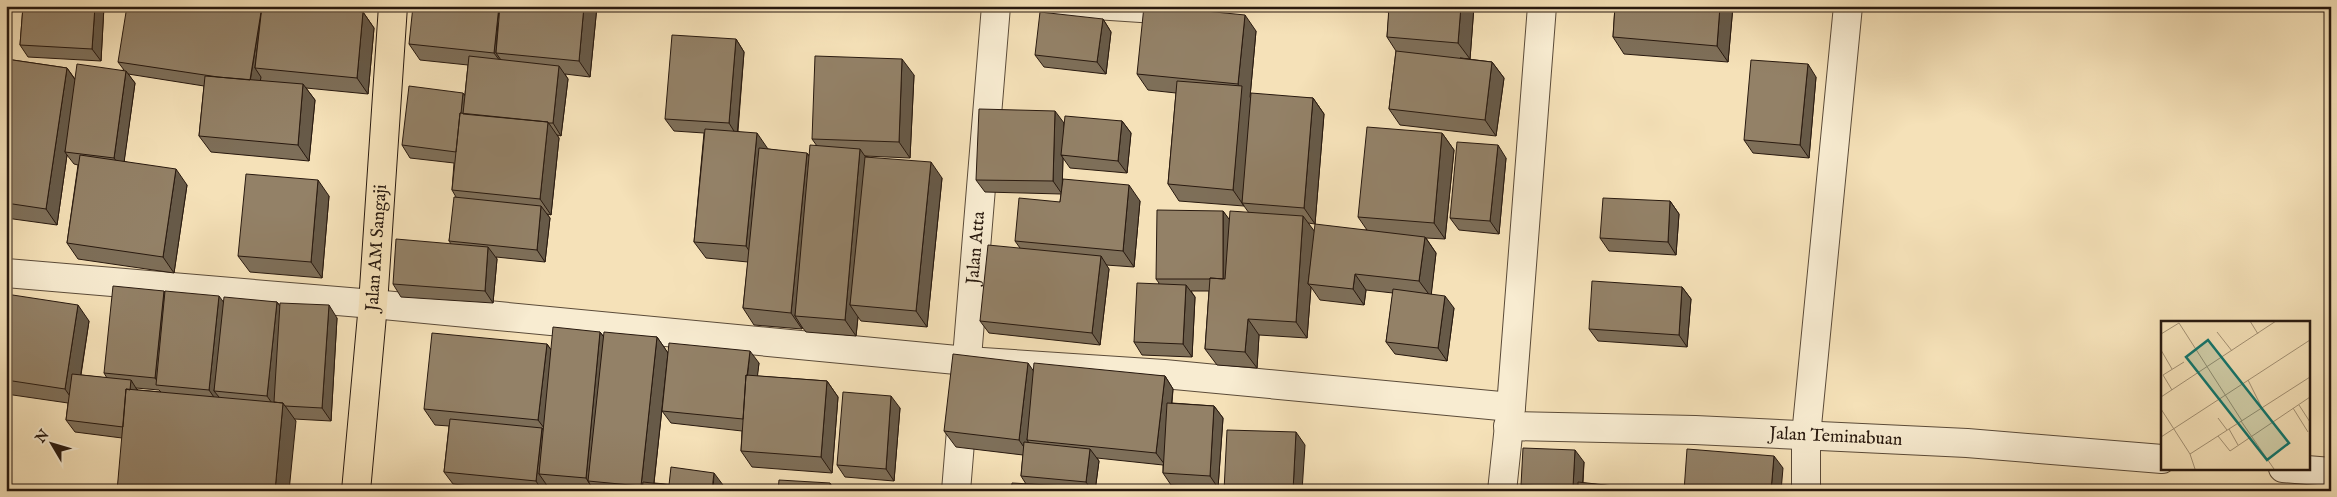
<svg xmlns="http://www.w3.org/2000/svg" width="2337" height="497" font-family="'IM FELL English',serif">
	<rect width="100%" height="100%" fill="#f5e1b8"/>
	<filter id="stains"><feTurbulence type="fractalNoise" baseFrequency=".004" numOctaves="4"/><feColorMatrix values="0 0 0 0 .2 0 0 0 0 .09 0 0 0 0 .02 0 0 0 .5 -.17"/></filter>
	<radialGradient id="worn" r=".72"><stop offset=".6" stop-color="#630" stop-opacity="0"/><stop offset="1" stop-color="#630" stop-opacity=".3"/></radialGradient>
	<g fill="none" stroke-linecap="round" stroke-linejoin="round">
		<g stroke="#5b4b39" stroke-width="22">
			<path id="service" d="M1050,6L1171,14"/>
		</g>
		<g stroke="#5b4b39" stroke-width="30">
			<g id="minor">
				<path d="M6,273L373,304L967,361L1164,374L1511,407"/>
				<path id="s1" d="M1508,426L1695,430L1967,443L2162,459"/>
				<path d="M2283,468L2331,472"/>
				<path id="s2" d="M956,491L996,6"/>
				<path d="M1502,491L1511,407L1542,6"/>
				<path d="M1806,491V436L1848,6"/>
			</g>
		</g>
		<g stroke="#28190f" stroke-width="30">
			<g id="trunk">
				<path id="s3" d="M356,491L373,304L393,6"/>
			</g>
		</g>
		<use href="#service" stroke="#f8ecd1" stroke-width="20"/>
		<use href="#minor" stroke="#f8ecd1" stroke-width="28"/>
		<use href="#trunk" stroke="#f5e1b8" stroke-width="28"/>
	</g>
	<path fill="#7e6f59" stroke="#28190f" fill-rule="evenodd" d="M23,6H104L101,61L28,57L20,45Z
		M597,6L590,77L565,74L568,79L561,136L557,135L559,138L551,215L547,214L550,218L545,262L496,257L497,259L493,303L401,297L393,284L451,244L449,241L456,197L452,190L454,163L410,158L402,145L465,94L468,65L420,60L409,44Z
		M1235,6H1259V8Z
		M1331,6H1474L1470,59L1460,58L1492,62L1504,78L1496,136L1400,125L1389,109L1396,51L1387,37L1389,12Z
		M1615,6H1733L1728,62L1624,54L1613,37Z
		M363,12L374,28L368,94L306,88L315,100L309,161L211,152L199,136L204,86L128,74L135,83L124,161L187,185L174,273L78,259L67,243L78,165L74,164L67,155L57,225L6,218V59L67,68L75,79L124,70L118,62Z
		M1103,19L1111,32L1106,74L1044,67L1035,55Z
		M1256,31L1250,97L1251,99L1313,98L1324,114L1315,224L1308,223L1314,232L1367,230L1358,217L1442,133L1454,150L1445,239L1426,238L1436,253L1431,294L1454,308L1447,361L1395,354L1386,342L1393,293L1366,290L1364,305L1320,300L1311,287L1307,338L1259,335L1257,368L1217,365L1205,349L1209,291H1191L1195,297L1192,357L1142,355L1134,342L1159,283L1156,279L1223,211L1229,220L1249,213L1244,206L1179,201L1168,184L1176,93L1148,90L1137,74Z
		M736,39L744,52L738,131L768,149L809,155L817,146L812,139L914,75L910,158L865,156L942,178L927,327L861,321L858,317L856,336L806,332L802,327V329L754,325L743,308L748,262L706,258L694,242L704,133L674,131L665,119Z
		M1816,77L1809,158L1753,153L1744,140Z
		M1122,121L1131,133L1127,173L1070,168L1063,158L1062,188L1140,201L1134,267L1106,265L1109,269L1100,345L989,333L980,321L1020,248L1015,241L1060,202L1061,194L985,192L976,180L1064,123V130Z
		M1506,158L1499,234L1459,230L1450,218Z
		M329,196L322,278L250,272L238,256Z
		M1670,201L1679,214L1676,255L1609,251L1600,238Z
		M1682,287L1691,299L1687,347L1598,341L1589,329Z
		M164,291L165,293L223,302H277L280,306L337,318L331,421L294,419L296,421L122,438L75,432L66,420L68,403L6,394V294L89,321L81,375L107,378L104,373ZM136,388L159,390L161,392L138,390Z
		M600,332L604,337H657L668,353L654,483L726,489L725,491H560L550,490L546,484L545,491H515L453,484L444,472L449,426L435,425L424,409L547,344L551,350Z
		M759,363L757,376L827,381L838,397L832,473L752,467L741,451L742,431L671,423L662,411Z
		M1033,371L1165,376L1173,389L1172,403L1214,406L1223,418L1218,488L1171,485L1163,473V465L1097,458L1099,461L1095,491H1011L1026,484L1021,476L1023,455L956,447L944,431Z
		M900,408L894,481L845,477L837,465Z
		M1584,462L1583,483L1660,491H1525L1521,485Z"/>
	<path fill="#675a48" stroke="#28190f" d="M95,6H104L101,61L92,49Z
		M262,6L255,68L261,77L258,94L250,82Z
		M499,6L496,53L506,67V69L494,53Z
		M584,6H597L590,77L579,61Z
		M1461,6H1474L1470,59L1458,43Z
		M1720,6H1733L1728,62L1717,46Z
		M363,12L374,28L368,94L357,78Z
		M1245,15L1256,31L1250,97L1253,102L1242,203L1244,206L1233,190L1241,89L1238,84Z
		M1103,19L1111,32L1106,74L1097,62Z
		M736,39L744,52L737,136L729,123Z
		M902,59L914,75L910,158L899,142Z
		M1492,62L1504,78L1496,136L1485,120Z
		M1808,64L1816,77L1809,158L1800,145Z
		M559,66L568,79L561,136L553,123Z
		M67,68L78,84L65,152L67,155L57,225L46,209Z
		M126,71L135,83L123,170L114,158Z
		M303,84L315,100L309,161L298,145Z
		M463,93L472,105L456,152Z
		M1313,98L1324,114L1315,224L1304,208Z
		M1055,111L1064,123L1063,156L1061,155L1063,158L1062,194L1053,181Z
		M1122,121L1131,133L1127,173L1118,161Z
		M548,122L559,138L551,215L540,199Z
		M757,133L768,149L757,263L746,246Z
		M1442,133L1454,150L1445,239L1434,223Z
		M1498,145L1506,158L1499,234L1490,221Z
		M860,149L871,165L850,305L858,317L856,336L845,320Z
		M807,153L818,169L795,316L802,327V329L791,313Z
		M931,162L942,178L927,327L916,311Z
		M176,169L187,185L174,273L163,257Z
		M318,180L329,196L322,278L311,262Z
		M1129,185L1140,201L1134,267L1123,251Z
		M1670,201L1679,214L1676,255L1668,242Z
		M541,206L550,218L545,262L537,250Z
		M1223,211L1232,223L1231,292L1223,279Z
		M1303,216L1315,232L1308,284L1311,287L1307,338L1296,322Z
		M1425,237L1436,253L1431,297L1419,281Z
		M488,247L497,259L493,303L485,291Z
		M1101,256L1109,269L1100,345L1092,333Z
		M1355,274L1366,290L1364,305L1353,289Z
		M1186,285L1195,297L1192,357L1183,344Z
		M1682,287L1691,299L1687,347L1679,335Z
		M164,291L172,303L160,385L155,378Z
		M219,296L228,308L214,391L219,397L218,403L209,390Z
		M1445,296L1454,308L1447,361L1438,348Z
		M277,302L286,314L276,409L267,396Z
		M78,305L89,321L76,405L65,389Z
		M329,305L337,318L331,421L322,408Z
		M1248,319L1259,335L1257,368L1245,352Z
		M600,332L612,348L588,481L594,491L586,478Z
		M657,337L668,353L653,491H644L641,486Z
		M547,344L558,360L550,436L538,420Z
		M750,351L759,363L751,432L743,419Z
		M1028,363L1039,379L1027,440L1031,446L1030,456L1019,440Z
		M1165,376L1173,389L1165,465L1156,453Z
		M131,380L139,393L125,427Z
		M827,381L838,397L832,473L821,457Z
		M891,396L900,408L894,481L886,469Z
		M283,403L296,421L289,491H275Z
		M1214,406L1223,418L1218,488L1210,476Z
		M542,428L550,441L539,474L546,484L545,491H542L536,481Z
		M1296,432L1305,445L1302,491H1293Z
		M1090,449L1099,461L1095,491H1092L1086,482Z
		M1575,450L1584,462L1582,491H1576L1573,487Z
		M1774,456L1783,468L1781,491H1771Z
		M714,473L726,489L725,491H713Z
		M830,483L835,491H830Z"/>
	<path fill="#938167" stroke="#28190f" d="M23,6H95L92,49L20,45Z
		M127,6H262L250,80L218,77L118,62Z
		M262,6H309L363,12L357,78L255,68Z
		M413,6H499L494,53L409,44Z
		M500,6H584L579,61L496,53Z
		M1144,6H1155L1245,15L1238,84L1137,74Z
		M1389,6H1461L1458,43L1387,37Z
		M1615,6H1720L1717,46L1613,37Z
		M1040,12L1103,19L1097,62L1035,55Z
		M672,35L736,39L729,123L665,119Z
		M1396,51L1492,62L1485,120L1389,109Z
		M469,56L559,66L553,123H548V122L463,114Z
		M815,56L902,59L899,142L812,139Z
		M6,59L67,68L46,209L6,203Z
		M1751,60L1808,64L1800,145L1744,140Z
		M77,64L126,71L114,158L65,152Z
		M205,76L303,84L298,145L199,136Z
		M1177,81L1242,86L1233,190L1168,184Z
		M409,86L463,93L461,113H460L456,152L402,145Z
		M1251,93L1313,98L1304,208L1242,203Z
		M979,109L1055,111L1053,181L976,180Z
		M460,113L548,122L540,199L452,190Z
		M1065,116L1122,121L1118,161L1061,155Z
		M1367,127L1442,133L1434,223L1358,217Z
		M705,129L757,133L746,246L694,242Z
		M1457,142L1498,145L1490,221L1450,218Z
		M810,145L860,149L845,320L795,316Z
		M759,148L807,153L791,313L743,308Z
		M80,155L176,169L163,257L67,243Z
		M865,157L931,162L916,311L850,305Z
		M246,174L318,180L311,262L238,256Z
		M1063,179L1129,185L1123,251L1015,241L1019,198L1060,202Z
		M454,197L541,206L537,250L449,241Z
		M1603,198L1670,201L1668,242L1600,238Z
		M1157,210L1223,211V279L1210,278V279H1156Z
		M1230,211L1303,216L1296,322L1248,319L1245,352L1205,349L1210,278L1225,279Z
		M1315,224L1425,237L1419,281L1355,274L1353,289L1308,284Z
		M396,239L488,247L485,291L393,284Z
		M988,245L1101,256L1092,333L980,321Z
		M1592,281L1682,287L1679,335L1589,329Z
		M1137,283L1186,285L1183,344L1134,342Z
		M113,286L164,291L155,378L104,373Z
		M1393,289L1445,296L1438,348L1386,342Z
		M165,291L219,296L209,390L156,385Z
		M6,294L78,305L65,389L6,380Z
		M224,297L277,302L267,396L214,391Z
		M280,303L329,305L322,408L285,406L283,403L274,402Z
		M553,327L600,332L586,478L539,474Z
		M604,332L657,337L641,486L588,481Z
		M432,333L547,344L538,420L424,409Z
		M669,343L750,351L747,376L746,375L743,419L662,411Z
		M953,354L1028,363L1019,440L944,431Z
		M1034,363L1165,376L1156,453L1027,440Z
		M72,374L131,380L130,390L126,389L123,427L66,420Z
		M746,375L827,381L821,457L741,451Z
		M126,389L283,403L275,491H117Z
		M843,392L891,396L886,469L837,465Z
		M1167,403L1214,406L1210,476L1163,473Z
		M450,419L542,428L536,481L444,472Z
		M1227,430L1296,432L1293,491H1224Z
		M1024,442L1090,449L1086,482L1021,476Z
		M1523,448L1575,450L1573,487L1521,485Z
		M1687,449L1774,456L1771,491H1684Z
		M671,467L714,473L712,490L716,491H642L643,482L669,485Z
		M779,480L830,483V491H778Z
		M1578,482L1660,491H1578Z
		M1012,483L1085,487L1084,491H1011Z
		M439,489L456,491H439Z"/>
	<g text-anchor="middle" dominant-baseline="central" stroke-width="4" stroke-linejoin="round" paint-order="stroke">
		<g font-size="18" fill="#28190f" stroke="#f8ecd1">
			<text stroke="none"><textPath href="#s3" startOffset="244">Jalan AM Sangaji</textPath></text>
			<text stroke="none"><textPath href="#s2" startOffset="244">Jalan Atta</textPath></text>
			<text stroke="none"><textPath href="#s1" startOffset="328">Jalan Teminabuan</textPath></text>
		</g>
	</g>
	<g transform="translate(2161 321)">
		<rect width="149" height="149" fill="#f5e1b8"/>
		<path fill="none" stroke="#a39174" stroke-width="1" d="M89,0L97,13M56,11L71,30M0,13L18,2L81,100M0,29L11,48M87,59L101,87M11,69L2,54L23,41M0,76L115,0M138,84L149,101M132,87L147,111M0,88L29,133L34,148M57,97L66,109M80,100L113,148M68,108L77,124M57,115L69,130L149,76M0,116L149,19M29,133L149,56"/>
		<path fill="#0f766e" fill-opacity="0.15" stroke="#0f766e" stroke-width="2.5" d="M47,19L128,122L106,139L25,36Z"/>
		<rect width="149" height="149" fill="none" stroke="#28190f" stroke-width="2.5"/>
	</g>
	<rect width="2337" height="497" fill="none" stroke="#f5e1b8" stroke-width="25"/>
	<rect x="8" y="8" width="2322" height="482" fill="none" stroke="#28190f" stroke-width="2.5"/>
	<rect x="12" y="12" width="2312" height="472" fill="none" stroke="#28190f"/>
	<g transform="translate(52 444) rotate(308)" stroke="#f8ecd1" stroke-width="4" paint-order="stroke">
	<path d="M0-4L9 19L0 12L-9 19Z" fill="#28190f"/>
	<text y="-8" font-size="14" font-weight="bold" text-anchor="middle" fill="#28190f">N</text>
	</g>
	<rect width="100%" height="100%" filter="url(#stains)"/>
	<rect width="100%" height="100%" fill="url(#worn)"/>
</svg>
